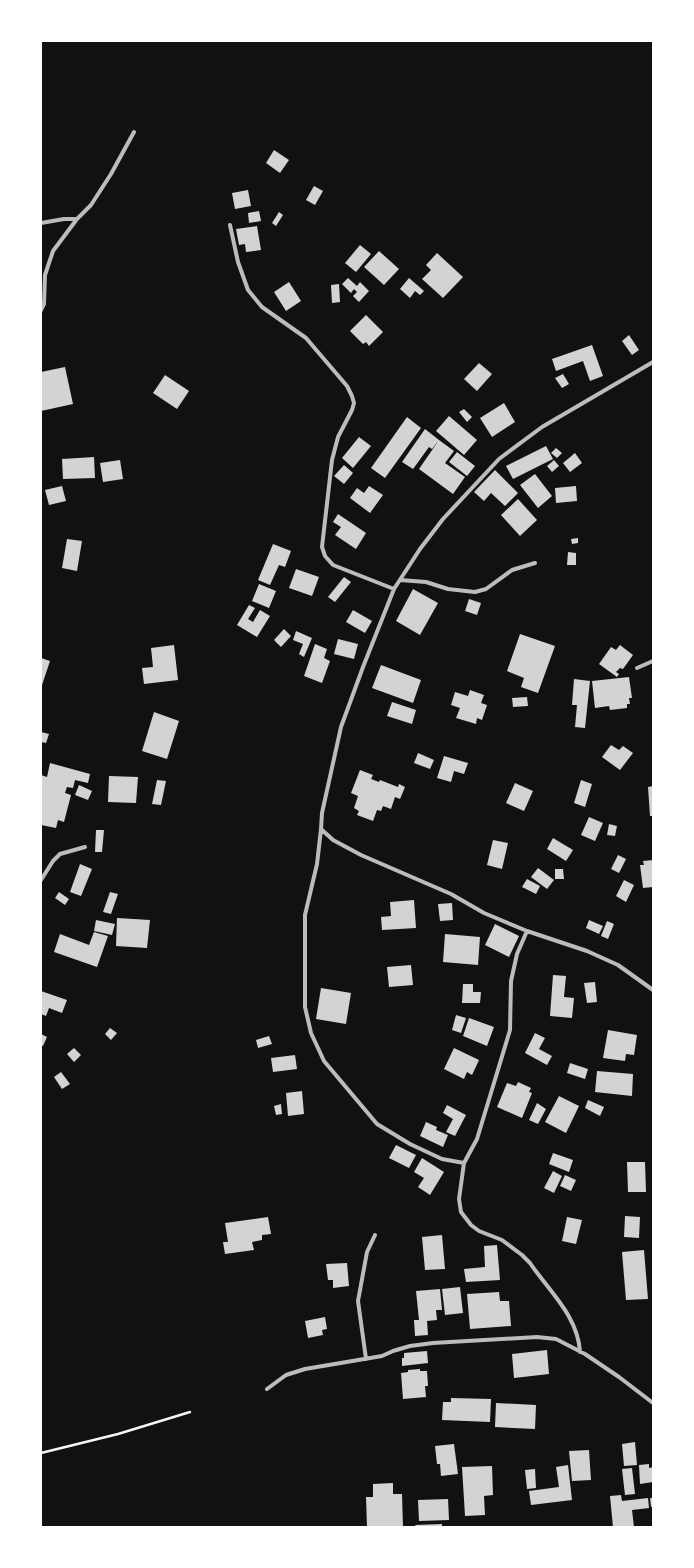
<svg xmlns="http://www.w3.org/2000/svg" width="694" height="1568" font-family="'Sofia Sans Condensed',sans-serif">
	<rect width="100%" height="100%" fill="#111"/>
	<path fill="#d3d3d3" d="M274,150L289,160L280,173L266,163Z
		M314,186L323,191L315,205L306,200Z
		M248,190L251,206L235,209L232,193Z
		M259,211L261,221L249,223L248,213Z
		M279,212L283,215L276,226L272,223Z
		M257,226L261,250L246,252L245,244L239,245L236,229Z
		M360,245L371,254L356,272L345,263Z
		M379,251L399,269L384,285L364,267Z
		M437,253L463,277L443,298L422,279L431,270L426,265Z
		M348,278L357,286L360,282L369,291L359,302L353,296L357,292L354,289L351,293L342,284Z
		M409,278L424,291L420,295L415,291L410,298L400,289Z
		M289,282L301,301L286,311L274,292Z
		M339,284L340,302L332,303L331,285Z
		M366,315L383,332L369,346L366,342L363,344L350,331Z
		M629,335L639,350L632,355L622,341Z
		M592,345L603,376L590,381L583,361L556,371L552,359Z
		M479,363L492,374L477,391L464,379Z
		M65,367L73,404L41,411V372Z
		M563,374L569,384L562,388L555,378Z
		M165,375L189,391L177,409L153,393Z
		M504,403L515,422L492,437L480,418Z
		M464,409L472,417L467,422L459,412Z
		M449,416L477,440L464,455L436,431Z
		M407,417L421,428L385,478L371,468Z
		M425,429L439,440L432,449L429,447L413,469L402,462Z
		M359,437L371,446L353,468L342,458Z
		M439,440L454,451L445,463L465,477L453,494L419,469Z
		M546,446L553,459L513,479L506,466Z
		M556,448L562,453L557,458L551,453Z
		M457,452L475,466L467,476L449,462Z
		M575,453L582,463L570,472L563,463Z
		M94,457L95,478L63,479L62,459Z
		M120,460L123,479L103,482L100,463Z
		M554,460L559,466L552,472L547,466Z
		M344,465L353,473L344,484L334,476Z
		M495,470L518,493L505,506L491,493L484,501L474,492Z
		M535,474L552,496L538,508L520,485Z
		M62,486L66,501L49,505L45,490Z
		M369,486L383,495L370,513L350,498L357,488L364,493Z
		M576,486L577,501L556,503L555,488Z
		M518,499L537,520L520,536L501,515Z
		M338,514L366,533L356,549L335,535L341,527L333,522Z
		M578,538V543L572,544L571,539Z
		M67,539L82,541L77,571L62,568Z
		M273,544L291,551L285,567L279,565L270,585L258,580Z
		M568,552L576,553V565H567Z
		M296,569L319,577L312,596L289,588Z
		M344,577L351,582L335,602L328,597Z
		M259,584L276,591L269,608L252,601Z
		M413,589L438,603L420,635L396,621Z
		M469,599L481,603L477,615L465,611Z
		M249,605L255,608L248,619L253,622L260,610L270,616L257,637L237,625Z
		M353,610L372,621L365,633L346,622Z
		M284,629L291,636L281,647L274,640Z
		M296,631L312,638L304,657L299,654L303,644L293,640Z
		M520,634L555,646L538,693L521,687L524,678L507,671Z
		M338,639L358,644L354,659L334,654Z
		M315,644L327,649L324,658L330,661L322,683L304,676Z
		M174,645L178,680L144,684L142,668L153,667L151,648Z
		M620,645L633,655L623,669L620,668L616,672L619,674L617,677L599,664L611,647L616,650Z
		M41,658L50,661L42,685H41Z
		M381,665L421,680L413,703L372,688Z
		M629,677L632,698H629L630,704H627V708L610,710L609,706L595,708L592,681Z
		M574,679L590,681L585,728L575,727L577,705H572Z
		M470,690L484,695L481,703L487,705L482,720L477,718L476,724L456,718L460,708L451,705L455,692L468,696Z
		M527,697L528,706L513,707L512,698Z
		M392,702L416,710L412,724L387,716Z
		M154,712L179,721L167,759L142,751Z
		M41,732L49,734L46,743L41,742Z
		M611,745L619,750L623,746L633,753L620,770L602,757Z
		M418,753L434,760L430,769L414,763Z
		M444,756L468,763L464,774L454,771L451,782L437,778Z
		M50,763L90,774L88,783L75,780L73,788L67,787L65,793L71,795L64,822L58,820L56,828L41,825V775L47,777Z
		M360,770L373,775L371,779L379,782L380,780L398,787L399,784L405,787L400,799L395,797L391,809L383,806L381,811L377,810L373,821L357,815L359,811L354,808L358,796L351,793Z
		M109,776L138,777L136,803L108,802Z
		M157,780L166,781L161,805L152,804Z
		M581,780L592,784L585,807L574,803Z
		M515,783L533,791L524,811L506,803Z
		M79,785L92,791L88,800L75,795Z
		M653,786V816H650L648,787Z
		M589,817L603,823L595,841L581,835Z
		M609,824L617,826L615,836L607,835Z
		M96,830H104L102,852H95Z
		M553,838L573,850L566,861L547,849Z
		M493,840L508,843L502,869L487,865Z
		M618,855L626,859L619,873L611,869Z
		M653,860V887L643,888L640,865H644L643,861Z
		M80,864L92,869L81,896L70,892Z
		M538,868L554,880L547,889L531,877Z
		M555,869H563L564,879H555Z
		M527,879L540,886L536,894L522,887Z
		M624,880L634,885L626,902L616,896Z
		M59,892L69,899L65,905L55,898Z
		M110,892L118,894L111,914L103,912Z
		M414,900L416,928L382,930L381,917L391,916L390,902Z
		M452,903L453,920L440,921L438,904Z
		M117,918L150,920L147,948L116,946Z
		M96,920L115,924L112,935L94,931Z
		M589,920L603,926L599,934L586,928Z
		M607,921L614,924L608,939L601,936Z
		M495,924L519,936L509,957L485,945Z
		M94,932L108,936L97,967L54,952L60,934L89,945Z
		M445,934L480,937L478,965L443,962Z
		M411,965L413,985L389,987L387,967Z
		M553,975L566,976L564,997L574,998L572,1018L550,1016Z
		M595,982L597,1002L587,1003L584,983Z
		M463,984H473V992H481L480,1003H462Z
		M321,988L351,993L346,1024L316,1019Z
		M41,991L67,1000L62,1013L49,1008L46,1016L41,1014Z
		M456,1015L466,1018L461,1033L452,1030Z
		M469,1018L494,1027L487,1046L463,1036Z
		M110,1028L117,1033L111,1040L105,1034Z
		M608,1030L637,1035L634,1055L626,1054L625,1061L603,1058Z
		M535,1033L545,1038L539,1049L552,1056L547,1065L525,1053Z
		M41,1034L47,1037L43,1046L41,1045Z
		M269,1036L272,1044L258,1048L256,1040Z
		M74,1048L81,1055L74,1062L67,1054Z
		M454,1048L479,1060L472,1075L467,1072L464,1079L444,1069Z
		M295,1055L297,1069L273,1072L271,1058Z
		M570,1063L588,1069L585,1079L567,1073Z
		M597,1071L633,1074L632,1096L595,1092Z
		M61,1072L70,1084L62,1089L54,1077Z
		M518,1082L531,1088L529,1092L532,1093L522,1118L497,1107L507,1083L516,1086Z
		M302,1091L304,1114L288,1116L286,1093Z
		M559,1096L579,1106L566,1133L545,1122Z
		M588,1100L604,1107L600,1116L585,1108Z
		M537,1103L546,1109L538,1124L529,1120Z
		M281,1104L282,1114L276,1115L274,1106Z
		M447,1105L466,1115L455,1136L446,1132L453,1119L443,1113Z
		M426,1122L437,1127L436,1130L448,1135L443,1147L420,1136Z
		M396,1145L416,1155L409,1168L389,1158Z
		M553,1153L573,1160L569,1172L549,1164Z
		M422,1158L444,1172L430,1195L418,1187L424,1178L414,1172Z
		M627,1162H645L646,1192H628Z
		M553,1171L562,1176L554,1193L544,1188Z
		M565,1175L576,1180L571,1191L560,1186Z
		M625,1216L640,1217L639,1238L624,1237Z
		M268,1217L271,1234L262,1235V1240L252,1242L254,1250L225,1254L223,1242H228L225,1223Z
		M567,1217L582,1220L576,1244L562,1241Z
		M442,1235L445,1269L425,1270L422,1237Z
		M497,1245L500,1280L466,1282L464,1269L485,1267L484,1246Z
		M644,1250L648,1299L626,1300L622,1252Z
		M347,1263L349,1286L333,1288V1280H328L326,1264Z
		M460,1287L463,1313L445,1315L442,1289Z
		M440,1289L442,1310H436L437,1320L427,1321L428,1335L415,1336L414,1320H419L416,1291Z
		M499,1292L500,1301H509L511,1326L470,1329L467,1294Z
		M325,1317L327,1329L322,1330L323,1335L308,1338L305,1321Z
		M547,1350L549,1374L514,1378L512,1354Z
		M427,1351L428,1363L402,1366V1358H404V1353Z
		M420,1369V1371H427L428,1386H425L426,1397L403,1399L401,1373L408,1372V1370Z
		M451,1398L491,1399L490,1422L442,1420L443,1402H451Z
		M496,1403L536,1405L535,1429L495,1427Z
		M635,1442L637,1465L624,1466L622,1444Z
		M454,1444L458,1474L441,1476L440,1464H437L435,1446Z
		M589,1450L591,1480L572,1481L569,1451Z
		M649,1464V1468L653,1467V1482L640,1484L639,1465Z
		M568,1465L572,1500L531,1505L529,1491L559,1487L556,1467Z
		M492,1466L493,1495L484,1496L485,1515L465,1516L462,1467Z
		M632,1468L635,1494L625,1495L622,1469Z
		M535,1469L536,1488L527,1489L525,1470Z
		M393,1483V1494H402L403,1527H367L366,1497H373V1484Z
		M621,1495L622,1501L648,1498L649,1508L632,1510L634,1527H613L610,1496Z
		M650,1498H653V1507H651Z
		M448,1499L449,1520L419,1521L418,1500Z
		M442,1524V1527H416L415,1525Z"/>
	<g fill="none" stroke-linecap="round" stroke-linejoin="round">
		<path stroke="#f5f5f5" stroke-width="2.5" d="M41,1453L118,1434L190,1412"/>
		<path stroke="#bcbcbc" stroke-width="4" d="M41,223L64,219H77
			M230,225L238,262L248,290L262,307L306,338L347,386L352,396L354,403L352,410L338,437L332,460L322,547L325,556L333,565L394,589
			M41,310L44,304L45,275L53,251L77,219L91,205L111,174L134,132
			M653,362L542,427L499,459L443,519L420,549L394,589L363,667L341,727L322,813L321,829L333,840L361,855L451,894L484,913L527,931L587,951L618,965L653,990
			M400,580L426,582L448,589L475,592L486,589L512,570L535,563
			M637,668L653,661
			M321,829L317,864L305,915V1007L311,1033L324,1061L377,1124L410,1144L442,1159L464,1163
			M41,880L53,861L60,854L85,847
			M527,931L517,954L511,981L510,1030L477,1139L464,1163L459,1199L461,1212L471,1225L479,1231L502,1240L522,1255L530,1263C549,1291 578,1316 580,1352
			M366,1359L358,1301L367,1252L375,1235
			M267,1389L286,1375L305,1369L382,1356L393,1351L410,1346L433,1343L537,1337L556,1339L585,1354L619,1377L653,1403"/>
	</g>
	<rect width="694" height="1568" fill="none" stroke="#ffffff" stroke-width="84"/>
</svg>
